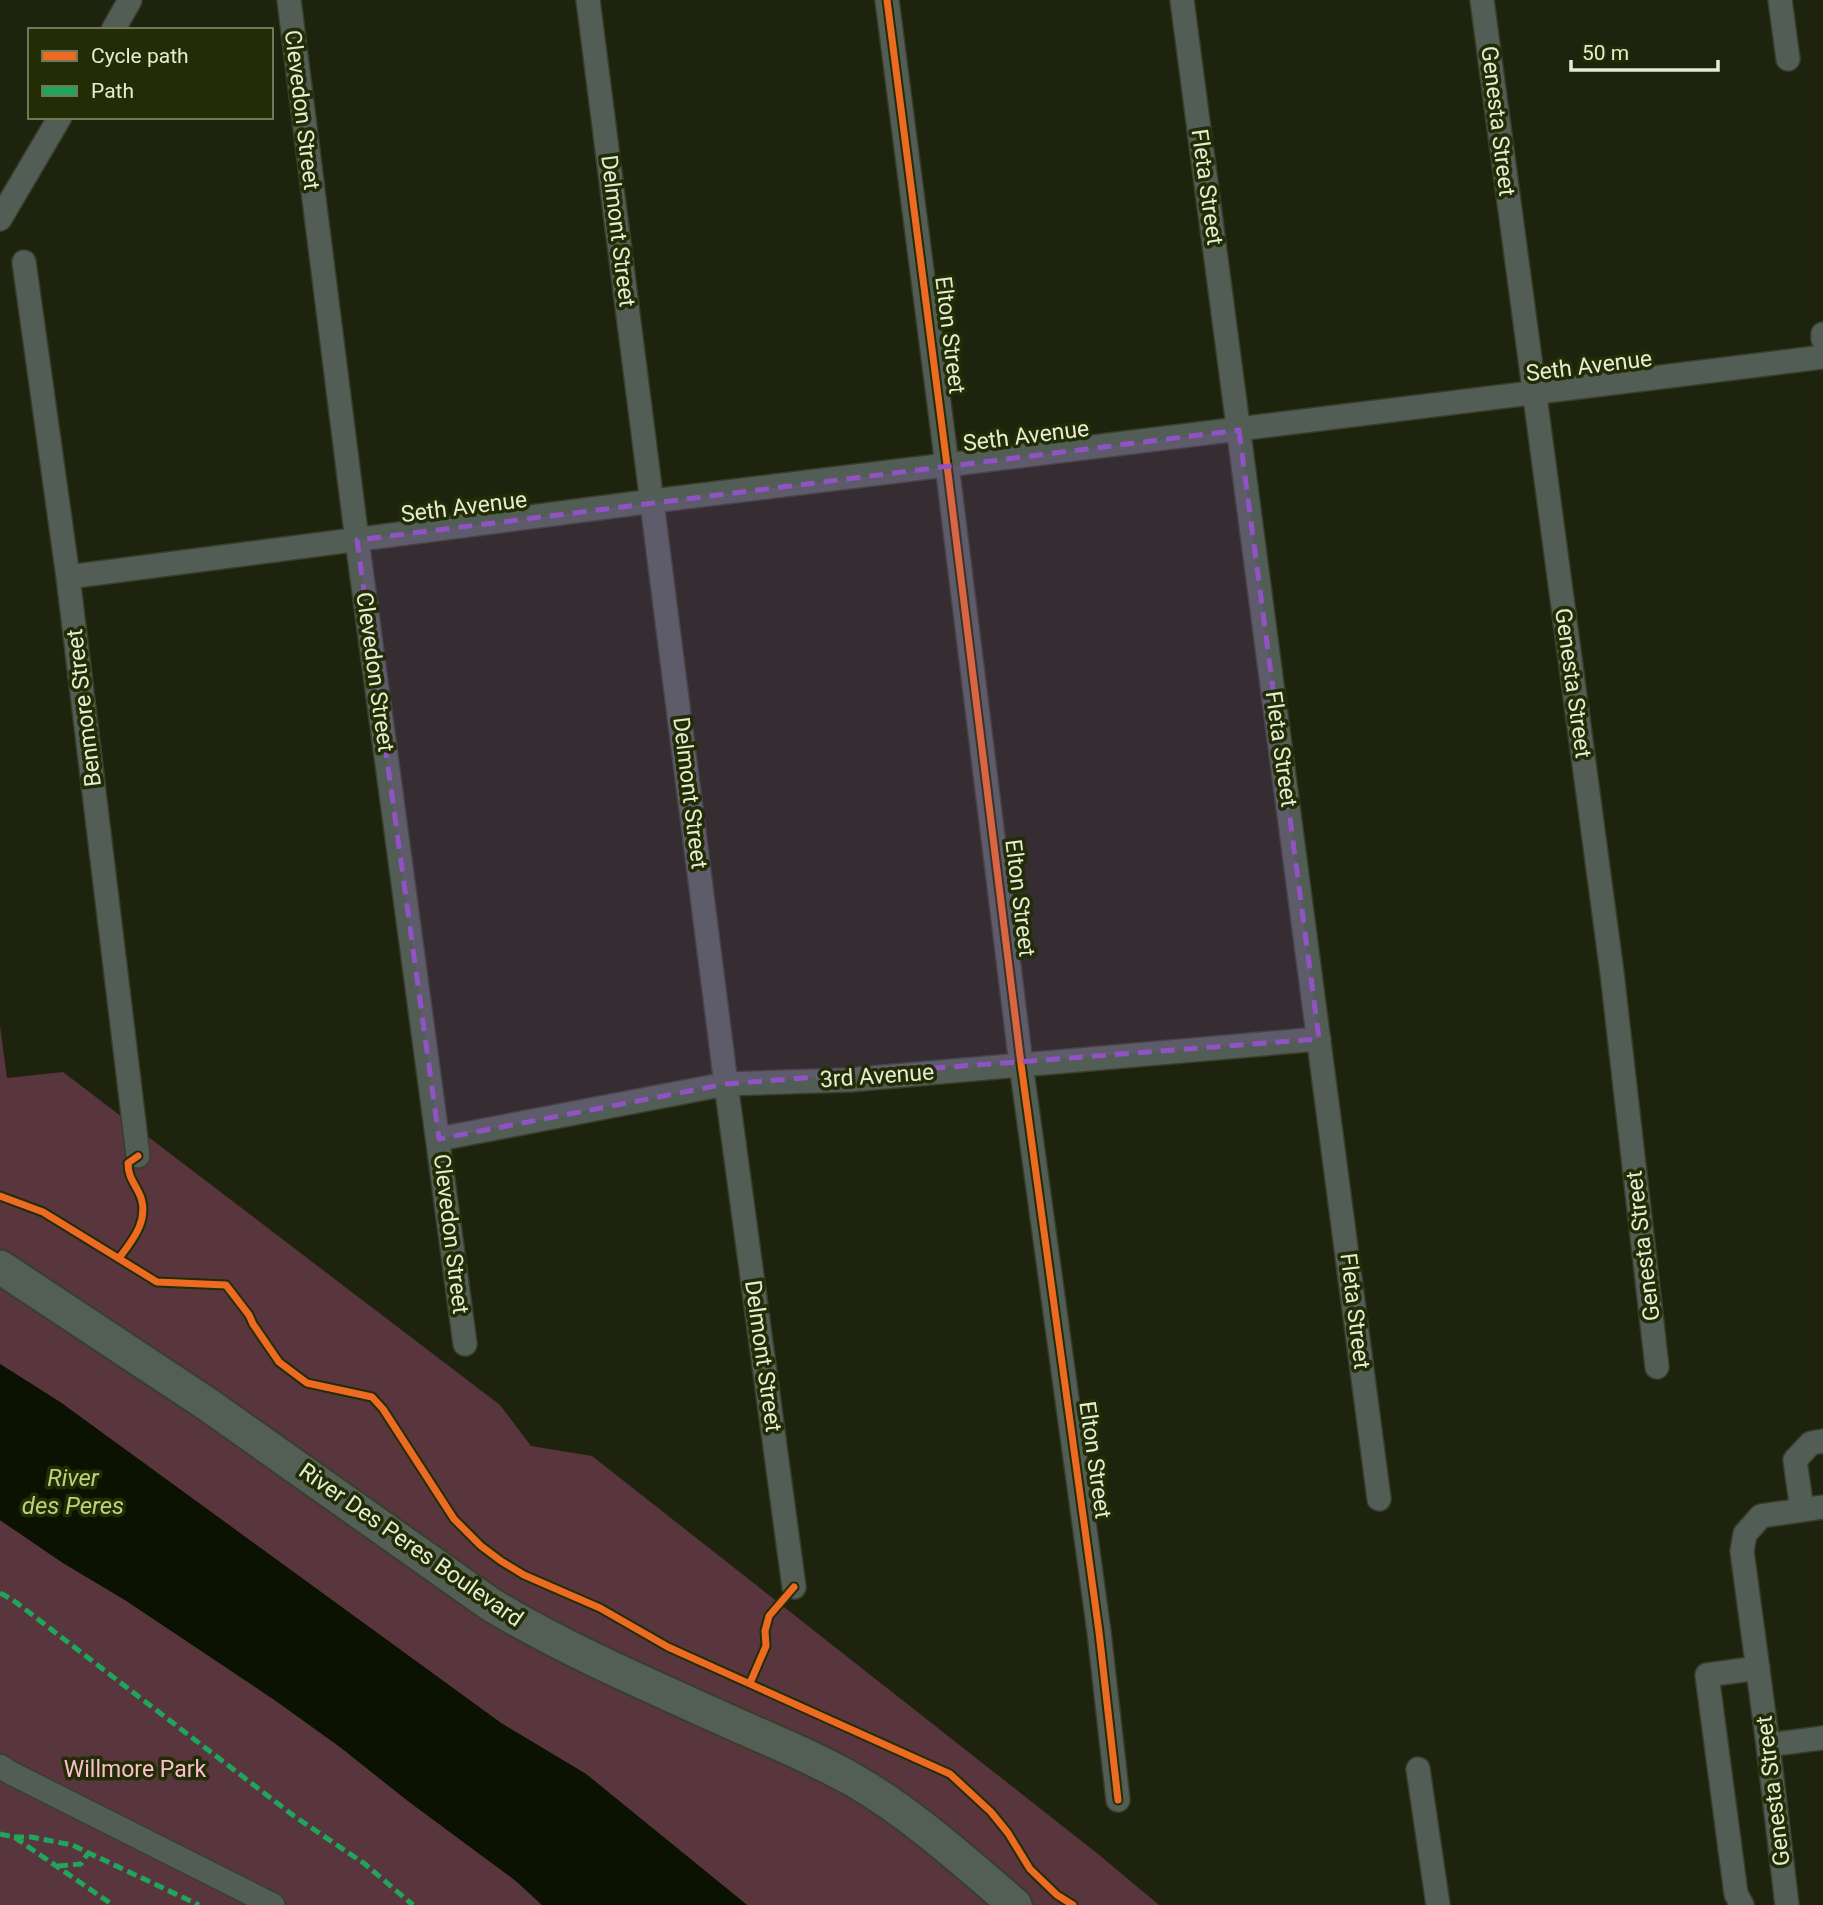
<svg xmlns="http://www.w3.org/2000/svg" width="1823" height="1905" font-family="Roboto,sans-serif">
	<rect width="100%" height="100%" fill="#1e230e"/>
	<path fill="#59363d" d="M0,1026L7,1078L63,1072L500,1405L531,1446L592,1456L1098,1854L1159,1905H747L586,1774L501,1723L60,1402L0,1364Z
		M0,1520L63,1563L125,1600L276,1701L340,1747L408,1801L516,1881L542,1905H0Z"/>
	<path fill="#0b1201" d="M0,1364L60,1402L501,1723L586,1774L747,1905H542L516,1881L408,1801L340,1747L276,1701L125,1600L63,1563L0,1520Z"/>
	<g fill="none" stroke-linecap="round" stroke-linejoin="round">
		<g stroke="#393e2b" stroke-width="26">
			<path id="minor" d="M289,0L357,540L465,1344
				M588,0L726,1084L794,1587
				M887,0L947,465L1021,1064L1099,1632L1118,1800
				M1182,0L1379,1499
				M1482,0L1612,973L1657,1367
				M1780,0L1788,59
				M113,30L130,0
				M0,219L60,117
				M24,262L68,577L138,1156
				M1823,334V339
				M68,577L653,501L1823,357
				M439,1139L726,1084L849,1080L1319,1039
				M1802,1510L1795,1460L1811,1443L1823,1441
				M1768,1745L1823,1738
				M0,1766L9,1772L273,1905
				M1418,1769L1438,1905
				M1742,1905L1736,1894L1707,1675L1758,1668
				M1787,1905L1768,1745L1742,1551L1745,1534L1761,1516L1823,1507"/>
		</g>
		<g stroke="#393e2b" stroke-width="37">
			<path id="secondary" d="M0,1267L207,1404L490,1604C570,1652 655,1688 739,1726C778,1743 818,1760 855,1781C913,1815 964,1861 1015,1905"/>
		</g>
		<use href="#minor" stroke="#525d55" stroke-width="23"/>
		<use href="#secondary" stroke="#535e55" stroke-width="33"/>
		<path stroke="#20a55d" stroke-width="5" stroke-dasharray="10 5" stroke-linecap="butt" d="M0,1593L13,1600L294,1816L365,1864L413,1905
			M0,1834L14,1837L113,1905
			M14,1837H31L72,1845L199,1905
			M58,1866L81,1864L88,1853"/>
		<g stroke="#222c05" stroke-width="11">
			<path id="cycleway" d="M887,0L947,465L1021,1064L1099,1632L1118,1800
				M0,1196L43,1212L157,1282L226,1285L249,1315L253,1324L279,1362L307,1383L372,1397L383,1409L454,1519L481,1546L501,1561L524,1575L600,1608L668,1647L950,1774L991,1812L1008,1833L1030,1869L1057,1895L1073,1905
				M119,1258C133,1240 151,1218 139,1193C133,1181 128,1176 128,1163L138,1156
				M750,1683L766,1646L765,1631L769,1616L794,1587"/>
		</g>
		<use href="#cycleway" stroke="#ed6a23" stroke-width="7"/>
	</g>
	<path fill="#9053c3" fill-opacity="0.2" stroke="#9053c3" stroke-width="5" stroke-dasharray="14 9" stroke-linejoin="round" d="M1239,430L1319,1039L726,1084L439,1139L357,540Z"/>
	<g text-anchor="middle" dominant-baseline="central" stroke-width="7" stroke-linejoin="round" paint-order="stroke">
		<g font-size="23" fill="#e4edd2" stroke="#222c05">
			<text transform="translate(302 110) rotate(83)">Clevedon Street</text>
			<text transform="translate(1498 121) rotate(83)">Genesta Street</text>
			<text transform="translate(1207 187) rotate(82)">Fleta Street</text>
			<text transform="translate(618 231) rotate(83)">Delmont Street</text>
			<text transform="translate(950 335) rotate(83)">Elton Street</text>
			<text transform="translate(1589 366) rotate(-7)">Seth Avenue</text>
			<text transform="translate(1026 436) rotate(-7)">Seth Avenue</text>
			<text transform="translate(464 507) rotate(-7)">Seth Avenue</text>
			<text transform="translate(375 672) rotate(82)">Clevedon Street</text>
			<text transform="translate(1573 683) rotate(82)">Genesta Street</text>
			<text transform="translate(84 708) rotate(-97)">Benmore Street</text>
			<text transform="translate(1281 749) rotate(82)">Fleta Street</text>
			<text transform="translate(690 793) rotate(83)">Delmont Street</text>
			<text transform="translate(1020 898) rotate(83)">Elton Street</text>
			<text transform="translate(877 1076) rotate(-4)">3rd Avenue</text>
			<text transform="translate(451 1234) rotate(83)">Clevedon Street</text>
			<text transform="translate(1643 1246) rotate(-97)">Genesta Street</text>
			<text transform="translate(1355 1311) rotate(83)">Fleta Street</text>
			<text transform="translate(763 1356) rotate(82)">Delmont Street</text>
			<text transform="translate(1095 1460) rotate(82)">Elton Street</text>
			<text transform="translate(411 1545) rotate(35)">River Des Peres Boulevard</text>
			<text transform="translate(1773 1791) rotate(-97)">Genesta Street</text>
		</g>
		<g font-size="23" fill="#fcbfce" stroke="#222c05">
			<text x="135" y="1769">Willmore Park</text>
		</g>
		<g font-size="24" font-style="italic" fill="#b9d47a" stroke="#222c05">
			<text x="73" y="1478">River<tspan x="73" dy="28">des Peres</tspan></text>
		</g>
	</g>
	<rect x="28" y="28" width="245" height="91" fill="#222c05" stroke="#707957" stroke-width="2"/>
	<rect x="42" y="51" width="35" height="10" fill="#ed6a23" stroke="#707957" stroke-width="2"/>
	<text x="91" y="63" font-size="21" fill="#e4edd2">Cycle path</text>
	<rect x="42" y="86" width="35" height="10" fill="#20a55d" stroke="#707957" stroke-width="2"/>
	<text x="91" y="98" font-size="21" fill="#e4edd2">Path</text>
	<path d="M1571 60v10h147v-10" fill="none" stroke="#e4edd2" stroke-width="3.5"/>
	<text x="1582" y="60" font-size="21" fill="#e4edd2" stroke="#222c05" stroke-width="5" paint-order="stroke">50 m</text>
</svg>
